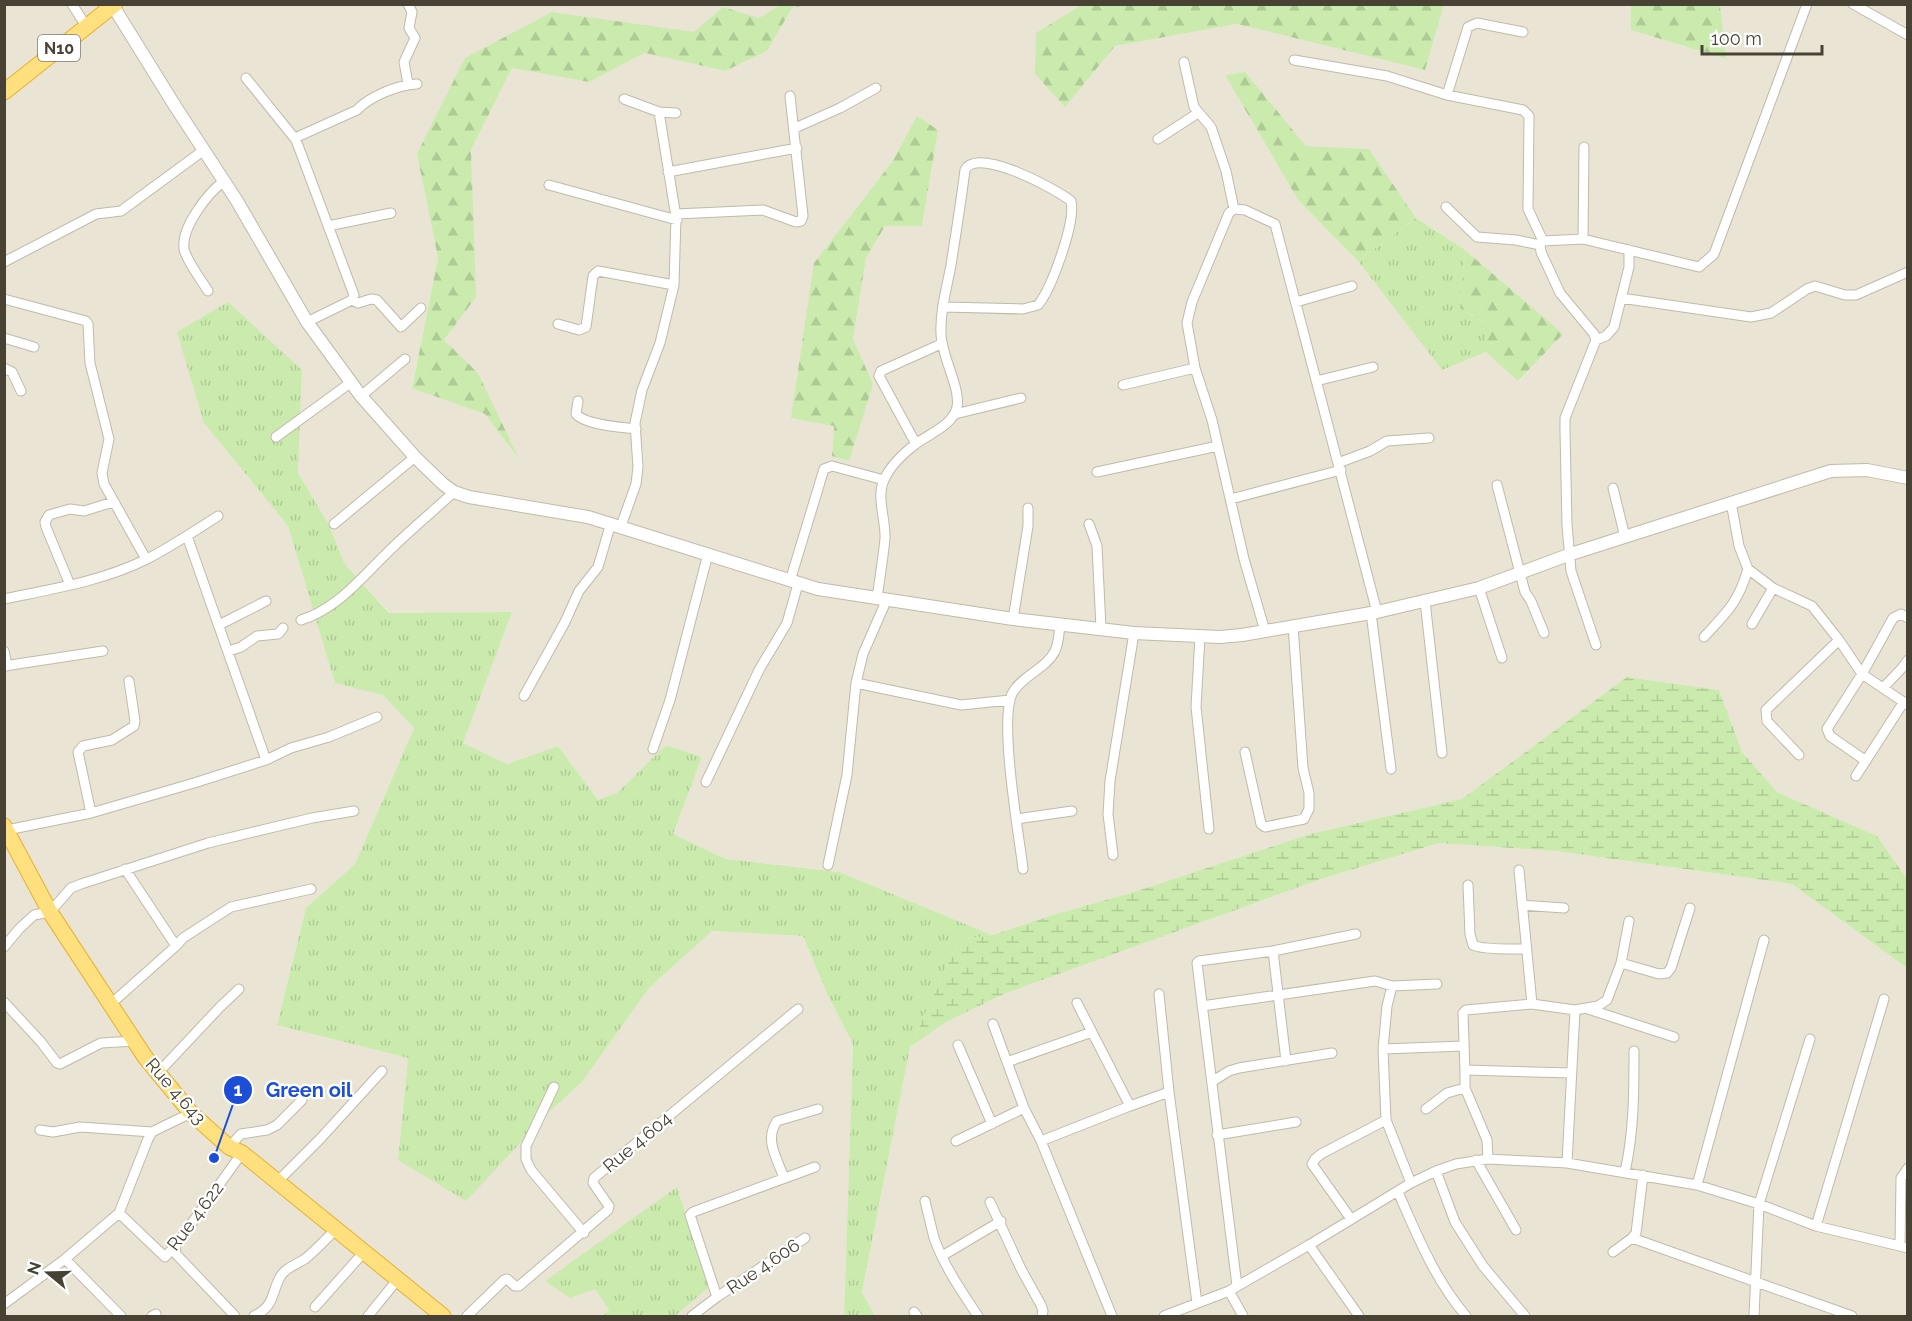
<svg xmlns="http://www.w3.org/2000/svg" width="1912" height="1321" font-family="Raleway,sans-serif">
	<defs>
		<pattern id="grass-tufts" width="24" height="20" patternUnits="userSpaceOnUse" patternTransform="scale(1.5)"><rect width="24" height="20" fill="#caebad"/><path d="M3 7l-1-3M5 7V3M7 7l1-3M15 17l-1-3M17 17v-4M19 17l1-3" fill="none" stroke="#afcb95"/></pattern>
		<pattern id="forest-firs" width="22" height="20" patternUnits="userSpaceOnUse" patternTransform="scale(1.5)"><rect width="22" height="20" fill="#caebad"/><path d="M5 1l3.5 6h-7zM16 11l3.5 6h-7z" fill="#afcb95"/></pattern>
		<pattern id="wetland-marsh" width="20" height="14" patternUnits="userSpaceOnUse" patternTransform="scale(1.5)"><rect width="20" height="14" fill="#caebad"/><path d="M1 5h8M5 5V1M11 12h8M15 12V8" fill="none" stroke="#afcb95"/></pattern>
	</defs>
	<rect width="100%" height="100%" fill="#f4f1e7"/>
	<path fill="#e9e4d4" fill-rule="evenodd" d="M5,5H782L759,18L723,7L694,33L552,12L417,154L438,258L412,387L485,414L517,456L478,373L444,340L475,297L471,150L512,68L589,82L645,53L725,71L767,51L792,8L807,5H1083L1036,34L1065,107L1115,46L1237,24L1425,70L1444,5H1631V30L1725,59L1720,5H1907V879L1877,836L1777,792L1742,752L1719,690L1628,677L1462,799L1310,834L1134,892L1056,914L992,935L839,872L726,859L673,834L702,757L666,745L617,793L598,800L558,746L507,764L463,743L512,612L390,613L344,563L329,525L298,473L302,370L204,423L288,526L335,682L383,695L414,728L355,864L306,908L277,1025L408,1058L398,1160L547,1114L582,1082L649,988L712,931L803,936L827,994L853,1044L844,1316H675L708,1288L595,1289L609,1310L603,1316H5ZM1245,72L1306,146L1369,149L1416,218L1465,250L1562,334L1519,381L1486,352L1442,370L1358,261L1298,200L1225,75ZM917,117L938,130L922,226H885L866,258L853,339L873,384L832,456L834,426L814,263L892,162Z
		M1439,843L1556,851L1792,884L1907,968V1316H875L862,1292L910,1047L946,1022L1006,993L1321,879Z"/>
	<path fill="url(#grass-tufts)" d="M1416,218L1465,250L1460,308L1486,324V352L1442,370L1358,261Z
		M228,302L302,370L298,473L329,525L344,563L389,613L512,612L463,743L507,764L558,746L598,800L617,793L666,745L702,757L673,834L726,859L839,872L992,935L959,940L910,1047L862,1292L875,1316H844L853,1044L827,994L803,936L712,931L649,988L582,1082L547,1114L466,1201L398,1160L408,1058L277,1025L306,908L355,864L414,728L383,695L335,683L288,526L204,423L177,332Z
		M677,1187L708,1288L675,1316H603L609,1310L595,1289L570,1298L545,1281Z"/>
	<path fill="url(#forest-firs)" d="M782,4L807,5L792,8L767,51L725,71L645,53L589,82L512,68L471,150L476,297L444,340L478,373L519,459L485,414L412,388L438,258L417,154L465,58L552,12L694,32L723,7L759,18Z
		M1083,4H1444V5L1425,70L1237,24L1115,46L1065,107L1035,74L1036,33Z
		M1631,5H1720L1726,59L1631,30Z
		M1245,72L1306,146L1369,149L1416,218L1358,261L1298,200L1225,75Z
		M917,116L938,130L922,226H885L866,258L853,339L873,384L849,461L832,456L834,426L791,418L814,263L892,162Z
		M1465,250L1563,334L1518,381L1486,352V324L1460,308Z"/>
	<path fill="url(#wetland-marsh)" d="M1627,677L1719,690L1742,752L1777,792L1877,836L1907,879V968L1792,884L1556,851L1439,843L1321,879L1006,993L946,1022L910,1047L959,940L992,935L1056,914L1134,892L1310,834L1462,799Z"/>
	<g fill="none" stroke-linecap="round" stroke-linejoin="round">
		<g stroke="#c0baa9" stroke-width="11">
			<path id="minor" d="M72,4L86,26
				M408,4L412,12L409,28L415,38L404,62L408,84
				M1853,4L1908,35
				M1294,60L1387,76L1447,95L1523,110L1529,116L1528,209L1543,241
				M1184,62L1194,107L1211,127L1226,171L1234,209
				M246,78L296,140L354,295L352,300L307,322
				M1447,95L1468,27L1477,23L1523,32
				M624,99L659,112L676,113
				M795,128L840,108L876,88
				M295,138L357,110C370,96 398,85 417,84
				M1158,139L1198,113
				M668,172L797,148
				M549,185L677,220
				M1446,207L1477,237L1516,240L1540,245
				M676,214L763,210L796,222L801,221L803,216L790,96
				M328,226L391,213
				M1583,239L1584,147
				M4,262L96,214L121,211L204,150
				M208,291C202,281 186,260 184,249C181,227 208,193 224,181
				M1621,298L1751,317L1771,313L1807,289L1815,286L1845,295H1856L1908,272
				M4,299L86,321L88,324L90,363L109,439L102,473L104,484L146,559
				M352,300L358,303L371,299L377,300L401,327L421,308
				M1296,302L1352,286
				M558,324L579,330L586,327L593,276L598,271L674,285
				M4,338L34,347
				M1596,340L1606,336L1614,327L1629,267V250
				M4,368L12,372L21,391
				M1316,381L1373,367
				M1123,385L1195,368
				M361,396L405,359
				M578,401L576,414C585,425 621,427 636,429
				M955,414L1021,398
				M276,437L350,383
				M916,444L879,376L881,371L941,344
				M1338,463L1370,451L1387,441L1429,438
				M1097,472L1218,446
				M1497,485L1525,592L1531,601L1544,633
				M1613,488L1625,537
				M1231,499L1341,470
				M1731,502L1739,546L1748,569L1773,588L1812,606L1839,640L1862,674L1908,705
				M334,524L415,457
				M1089,524L1097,546L1101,628
				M621,526L636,484L638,467L635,423L642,390L660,343L674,285L676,217L659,112
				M187,536L266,760
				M790,581L824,469L832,466L884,480
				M70,585L46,527L45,522L49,515L70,509L84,511L113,502
				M1479,588L1502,658
				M877,598C880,578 883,558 885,539C886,520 876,497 884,480C890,466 905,452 917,443C931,433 953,425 957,407C961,388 941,356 941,333C940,310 947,287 951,265C956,233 961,202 965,170C977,146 1056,189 1071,201C1076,221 1052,288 1038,305L1023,309L944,307
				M4,599C52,589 103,581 147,559C172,546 195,531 218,516
				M1425,601L1442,753
				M1371,613L1391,769
				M1013,619L1028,526V508
				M301,620C337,609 362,577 388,552C409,531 432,512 454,492
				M1752,624L1773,588
				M219,625L266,601
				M1265,631L1244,559L1212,420L1195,368L1187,323L1192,302L1229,213L1234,209L1245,210L1275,224L1377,612
				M1200,636L1196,707L1209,829
				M1704,637C1727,612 1738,603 1748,569
				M1596,645L1571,571L1567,525L1565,431V418L1596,340L1594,334L1560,293L1541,252L1540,245L1543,241L1583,239L1699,267L1714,254L1807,4
				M4,651L7,666
				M229,651L241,647L257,636L278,634L283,628
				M4,666L103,651
				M856,683L961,705L1010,700
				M1883,688L1902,668L1908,660
				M524,696L565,622L579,591L598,567L611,523
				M653,749L670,700L708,554
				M1245,752L1261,824L1265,827L1304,819L1309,809V793L1303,768L1293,625
				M1799,755L1767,721L1766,710L1839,640
				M1866,761L1830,736L1827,729L1862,674L1893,618L1901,614L1908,618
				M1856,776L1903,703
				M706,782L759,670L787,623L798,584
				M91,813L78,752L83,746L112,740L134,726L135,721L129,681
				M1016,819L1072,811
				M7,830L91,813L194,783L266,760L291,748L329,737L377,717
				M1113,855L1108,814L1110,781L1134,633
				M828,865L847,775L856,683L863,654L887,599
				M1023,869C1019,835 998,717 1013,692C1023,675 1046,669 1055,651C1059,643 1059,632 1060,624
				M1519,870L1532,1004L1575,1010L1598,1006L1607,1000L1621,963L1629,921
				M1468,885L1470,934L1473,945C1482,950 1513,949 1526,949
				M1522,905L1564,908
				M176,946L183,938L231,907L311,889
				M4,947L19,929L34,915L50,912L71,888L81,884L208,843L312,818L354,811
				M1273,951L1286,1061
				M1621,963L1659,974L1667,973L1671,968L1690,908
				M1392,986L1387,1006L1383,1049L1386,1120L1411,1183
				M1159,994L1169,1092L1197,1303
				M4,1002L41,1042L57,1063L60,1064L101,1043L135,1041
				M112,1003L176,946L125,869
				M1077,1003L1130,1106
				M1202,1006L1375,981L1392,986L1437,984
				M1588,1009L1674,1037
				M993,1024L1024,1108L1041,1141L1112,1316
				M958,1045L992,1124
				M1383,1049L1463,1046
				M1007,1062L1092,1032
				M1465,1070L1463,1013L1466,1010L1532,1004
				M158,1073L220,1007L239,989
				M1213,1081L1229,1071L1239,1068L1332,1053
				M554,1087L526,1146V1159L531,1170L584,1233
				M1426,1109L1447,1093L1465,1088
				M40,1130L53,1132L80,1127L152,1132
				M1217,1135L1296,1122
				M956,1141L1024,1108
				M1041,1141L1130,1106L1169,1092
				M229,1147L241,1134L267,1130L277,1125L302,1100
				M1488,1159L1487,1140L1465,1088V1070L1571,1073
				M1476,1160L1516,1230
				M1567,1163L1575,1010
				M1436,1171L1455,1222L1483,1266L1525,1316
				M1625,1172C1634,1131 1634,1092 1634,1051
				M784,1178C777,1158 764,1140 777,1121L818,1109
				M277,1182L320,1139L382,1071
				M1697,1185L1764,940
				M1398,1192C1417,1235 1435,1280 1466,1316
				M925,1201C928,1213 931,1226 934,1238C944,1266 962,1292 978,1316
				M990,1202L1021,1269L1041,1305L1043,1311L1042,1316
				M119,1213L165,1257L176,1245L242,1153
				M1351,1219L1312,1164L1315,1159L1321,1154L1386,1120
				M1816,1226L1884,999
				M1632,1238L1852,1316
				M176,1245L175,1253L235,1316
				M1309,1245L1359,1316
				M1900,1246L1901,1178L1908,1168
				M1613,1252L1632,1238L1636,1233L1643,1175
				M942,1256L1001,1221
				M1237,1286L1197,963L1199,961L1273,951L1356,934
				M1229,1291L1243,1316
				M717,1297L690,1215L693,1212L815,1167
				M4,1304L65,1259
				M315,1307L364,1252
				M914,1312L917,1316
				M121,1316L65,1259L119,1213L148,1139L152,1132L162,1127L191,1113
				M152,1316L156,1314
				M254,1316C274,1306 271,1296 279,1279C284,1268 296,1265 305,1259C316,1250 326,1239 336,1229
				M368,1316L398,1279
				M467,1316L504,1280L507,1279L515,1286H519L608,1210L609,1206L593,1183L594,1178L798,1009
				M692,1316L717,1297L805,1238
				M1164,1316L1229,1291L1309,1245L1411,1183L1436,1171L1456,1164L1488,1159L1567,1163L1697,1185L1759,1204L1816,1226L1908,1248
				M1754,1316L1759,1204L1810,1039"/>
		</g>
		<g stroke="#c0baa9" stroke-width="14">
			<path id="tertiary" d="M113,6L175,106L237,201L307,322L361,396L415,457L443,484L454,492L469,497L588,517L818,589L1013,619L1134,633L1220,637L1242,635L1377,612L1479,588L1571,554L1831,471L1867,470L1908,478"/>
		</g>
		<g stroke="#e6b12f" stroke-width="17">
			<path id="trunk" d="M4,92L115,4
				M4,826L50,912L145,1057L191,1113L229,1147L242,1153L443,1316"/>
		</g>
		<use href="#minor" stroke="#fff" stroke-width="9"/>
		<use href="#tertiary" stroke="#fff" stroke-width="12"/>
		<use href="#trunk" stroke="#ffe07e" stroke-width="15"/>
	</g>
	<g text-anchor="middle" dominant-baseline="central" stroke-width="4.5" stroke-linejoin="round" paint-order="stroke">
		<rect fill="#fff" stroke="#7f7b72" stroke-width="1.5" x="38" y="35" width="42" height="26" rx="4.5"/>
		<g font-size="16" font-weight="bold" fill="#484235">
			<text x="59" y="48">N10</text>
		</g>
		<g font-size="18" fill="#484235" stroke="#fff">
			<text transform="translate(176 1091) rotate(49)">Rue 4.643</text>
			<text transform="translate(637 1142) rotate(-40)">Rue 4.604</text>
			<text transform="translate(195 1216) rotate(-53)">Rue 4.622</text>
			<text transform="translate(763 1266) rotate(-34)">Rue 4.606</text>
		</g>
	</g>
	<path fill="none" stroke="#1d4ed8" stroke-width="2" d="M214 1158L238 1090"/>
	<g fill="#1d4ed8" stroke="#fff" stroke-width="2">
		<circle cx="214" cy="1158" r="6"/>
		<circle cx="238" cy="1090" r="15"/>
	</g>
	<g font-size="18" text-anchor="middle" font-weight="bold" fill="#fff">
		<text x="238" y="1096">1</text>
	</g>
	<g font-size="20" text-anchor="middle" font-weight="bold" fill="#1d4ed8" stroke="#fff" stroke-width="4.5" stroke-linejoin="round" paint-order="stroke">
		<text x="309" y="1097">Green oil</text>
	</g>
	<rect width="1912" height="1321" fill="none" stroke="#484235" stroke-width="12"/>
	<g transform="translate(48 1273) rotate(289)" stroke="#ffffff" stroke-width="4.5" paint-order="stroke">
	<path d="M0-4.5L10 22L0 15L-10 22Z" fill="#484235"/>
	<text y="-9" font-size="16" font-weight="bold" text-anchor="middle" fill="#484235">N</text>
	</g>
	<path d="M1702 45v9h120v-9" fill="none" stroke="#484235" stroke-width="3"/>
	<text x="1711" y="45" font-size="18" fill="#484235" stroke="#ffffff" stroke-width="4.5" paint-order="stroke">100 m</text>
</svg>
